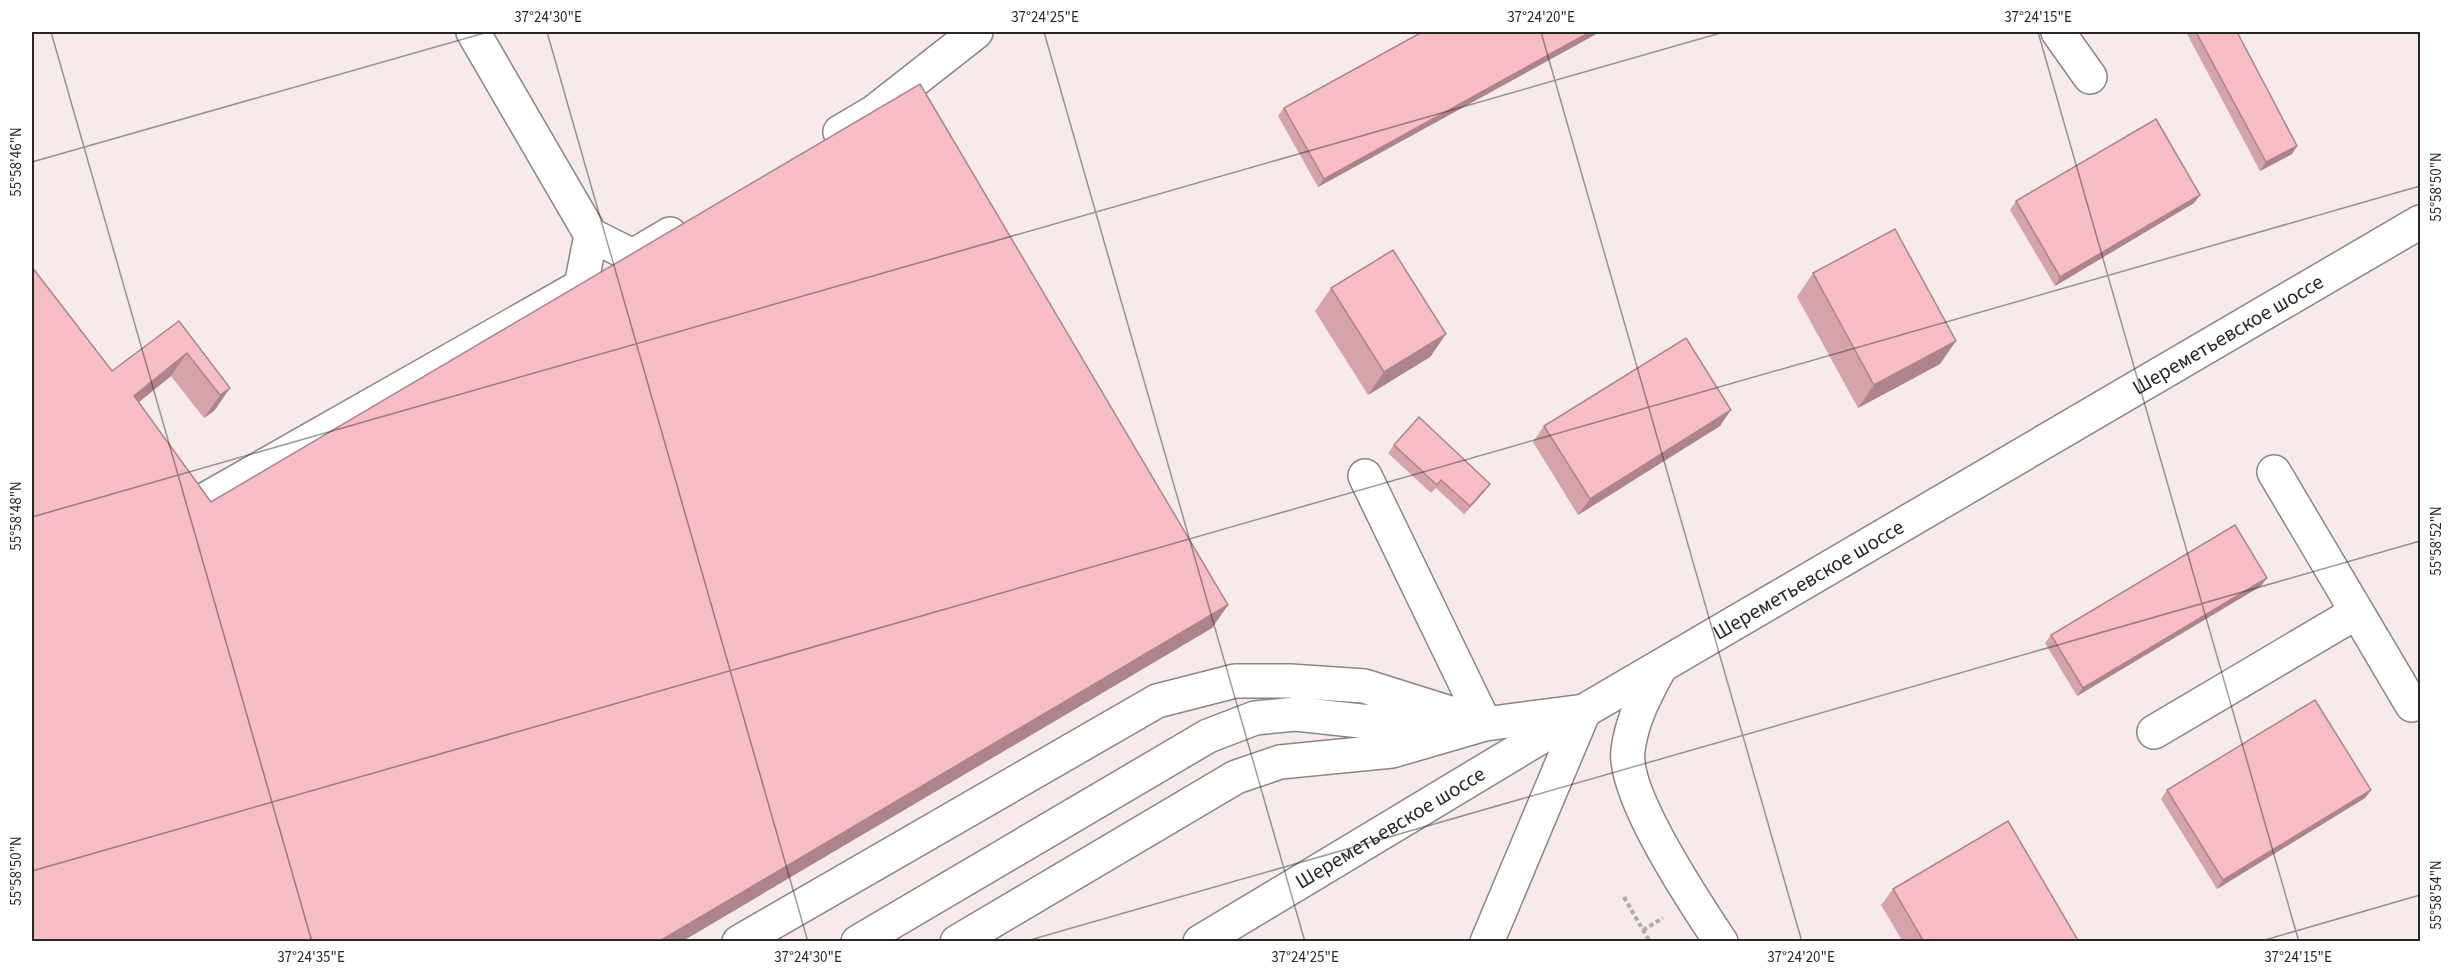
<svg xmlns="http://www.w3.org/2000/svg" width="2452" height="973" font-family="'Source Sans 3',sans-serif">
	<rect width="100%" height="100%" fill="#f6eaeb"/>
	<g fill="none" stroke-linecap="round" stroke-linejoin="round">
		<g stroke="#8e8385" stroke-width="36">
			<path id="minor" d="M473,32L591,235L633,256L670,234
				M2058,32L2090,77
				M840,132L874,112L976,32
				M2274,472L2412,705L2420,700
				M1365,476L1485,724
				M185,511L581,286L591,235
				M1661,666C1646,693 1632,719 1628,750C1622,794 1695,903 1721,942
				M2154,732L2357,612
				M739,942L1157,701L1235,681H1290L1364,686L1485,724
				M858,942L1208,736L1255,718L1296,714L1361,721L1447,723
				M957,942L1236,777L1280,762L1392,751L1485,724L1584,711
				M1487,942L1584,711"/>
		</g>
		<g stroke="#8e8385" stroke-width="36">
			<g id="major">
				<path id="s1" d="M1200,942L1584,711L2420,222"/>
			</g>
		</g>
		<path stroke="#b3a9aa" stroke-width="4" stroke-dasharray="4.5 3" stroke-linecap="butt" d="M1624,897L1650,942
			M1643,930L1663,918"/>
		<use href="#minor" stroke="#fff" stroke-width="33"/>
		<use href="#major" stroke="#fff" stroke-width="33"/>
	</g>
	<path fill="#d4a3ab" d="M1600,32L1318,187L1278,116L1284,108Z
		M2186,32H2237L2297,146L2292,154L2260,171Z
		M2200,195L2194,203L2055,286L2010,210L2016,201Z
		M1813,273L1940,364L1858,408L1797,297Z
		M1331,288L1446,334L1430,357L1368,395L1315,311Z
		M179,321L230,388L214,411L204,418L171,376L139,402L211,502L1228,605L1212,628L681,942H32L112,371Z
		M1544,426H1720L1578,515L1533,442Z
		M1394,445L1490,484L1484,492L1464,514L1436,488L1431,493L1388,453Z
		M2261,586L2077,696L2045,643L2051,635Z
		M2167,790H2371L2365,798L2217,889L2161,799Z
		M1893,889L2079,942H1903L1881,905Z"/>
	<path fill="#ad848b" d="M1590,32H1600L1318,187L1324,179Z
		M2297,146L2292,154L2260,171L2266,162Z
		M2200,195L2194,203L2055,286L2060,277Z
		M1446,334L1430,357L1368,395L1384,372Z
		M1956,341L1940,364L1858,408L1874,385Z
		M187,353L171,376L118,419L134,396Z
		M230,388L214,411L204,418L220,395Z
		M1731,410L1720,426L1578,515L1590,499Z
		M1490,484L1484,492L1464,514L1470,506Z
		M2267,578L2261,586L2077,696L2083,688Z
		M1228,605L1212,628L681,942H658Z
		M2371,790L2365,798L2217,889L2223,880Z"/>
	<path fill="#f7bdc7" stroke="#ad848b" stroke-width="1.5" d="M1422,32H1590L1324,179L1284,108Z
		M2196,32H2237L2297,146L2266,162Z
		M920,84L1228,605L658,942H32V267L112,371L179,321L230,388L220,395L187,353L134,396L211,502Z
		M2156,119L2200,195L2060,277L2016,201Z
		M1895,229L1956,341L1874,385L1813,273Z
		M1393,250L1446,334L1384,372L1331,288Z
		M1686,338L1731,410L1590,499L1544,426Z
		M1419,417L1490,484L1470,506L1441,480L1437,485L1394,445Z
		M2235,525L2267,578L2083,688L2051,635Z
		M2315,700L2371,790L2223,880L2167,790Z
		M2008,821L2079,942H1924L1893,889Z"/>
	<path fill="none" stroke="#2a2626" stroke-width="1.5" stroke-opacity="0.45" d="M51,32L312,942M547,32L808,942M1044,32L1305,942M1541,32L1802,942M2038,32L2299,942M32,162L488,32M32,517L1724,32M32,871L2420,186M1023,942L2420,541M2258,942L2420,895"/>
	<g text-anchor="middle" dominant-baseline="central" stroke-width="6" stroke-linejoin="round" paint-order="stroke">
		<g font-size="21" fill="#2a2626" stroke="#fff">
			<text stroke="none"><textPath href="#s1" startOffset="1194">Шереметьевское шоссе</textPath></text>
			<text stroke="none"><textPath href="#s1" startOffset="708">Шереметьевское шоссе</textPath></text>
			<text stroke="none"><textPath href="#s1" startOffset="222">Шереметьевское шоссе</textPath></text>
		</g>
	</g>
	<rect width="2452" height="973" fill="none" stroke="#ffffff" stroke-width="66"/>
	<rect x="33" y="33" width="2386" height="907" fill="none" stroke="#2a2626" stroke-width="2"/>
	<g font-size="15" text-anchor="middle" fill="#2a2626">
		<text x="548" y="22">37°24'30"E</text>
		<text x="1045" y="22">37°24'25"E</text>
		<text x="1541" y="22">37°24'20"E</text>
		<text x="2038" y="22">37°24'15"E</text>
		<text transform="translate(16 162) rotate(-90)" y="5">55°58'46"N</text>
		<text transform="translate(2436 187) rotate(-90)" y="5">55°58'50"N</text>
		<text transform="translate(16 516) rotate(-90)" y="5">55°58'48"N</text>
		<text transform="translate(2436 541) rotate(-90)" y="5">55°58'52"N</text>
		<text transform="translate(16 871) rotate(-90)" y="5">55°58'50"N</text>
		<text transform="translate(2436 895) rotate(-90)" y="5">55°58'54"N</text>
		<text x="311" y="962">37°24'35"E</text>
		<text x="808" y="962">37°24'30"E</text>
		<text x="1305" y="962">37°24'25"E</text>
		<text x="1801" y="962">37°24'20"E</text>
		<text x="2298" y="962">37°24'15"E</text>
	</g>
</svg>
